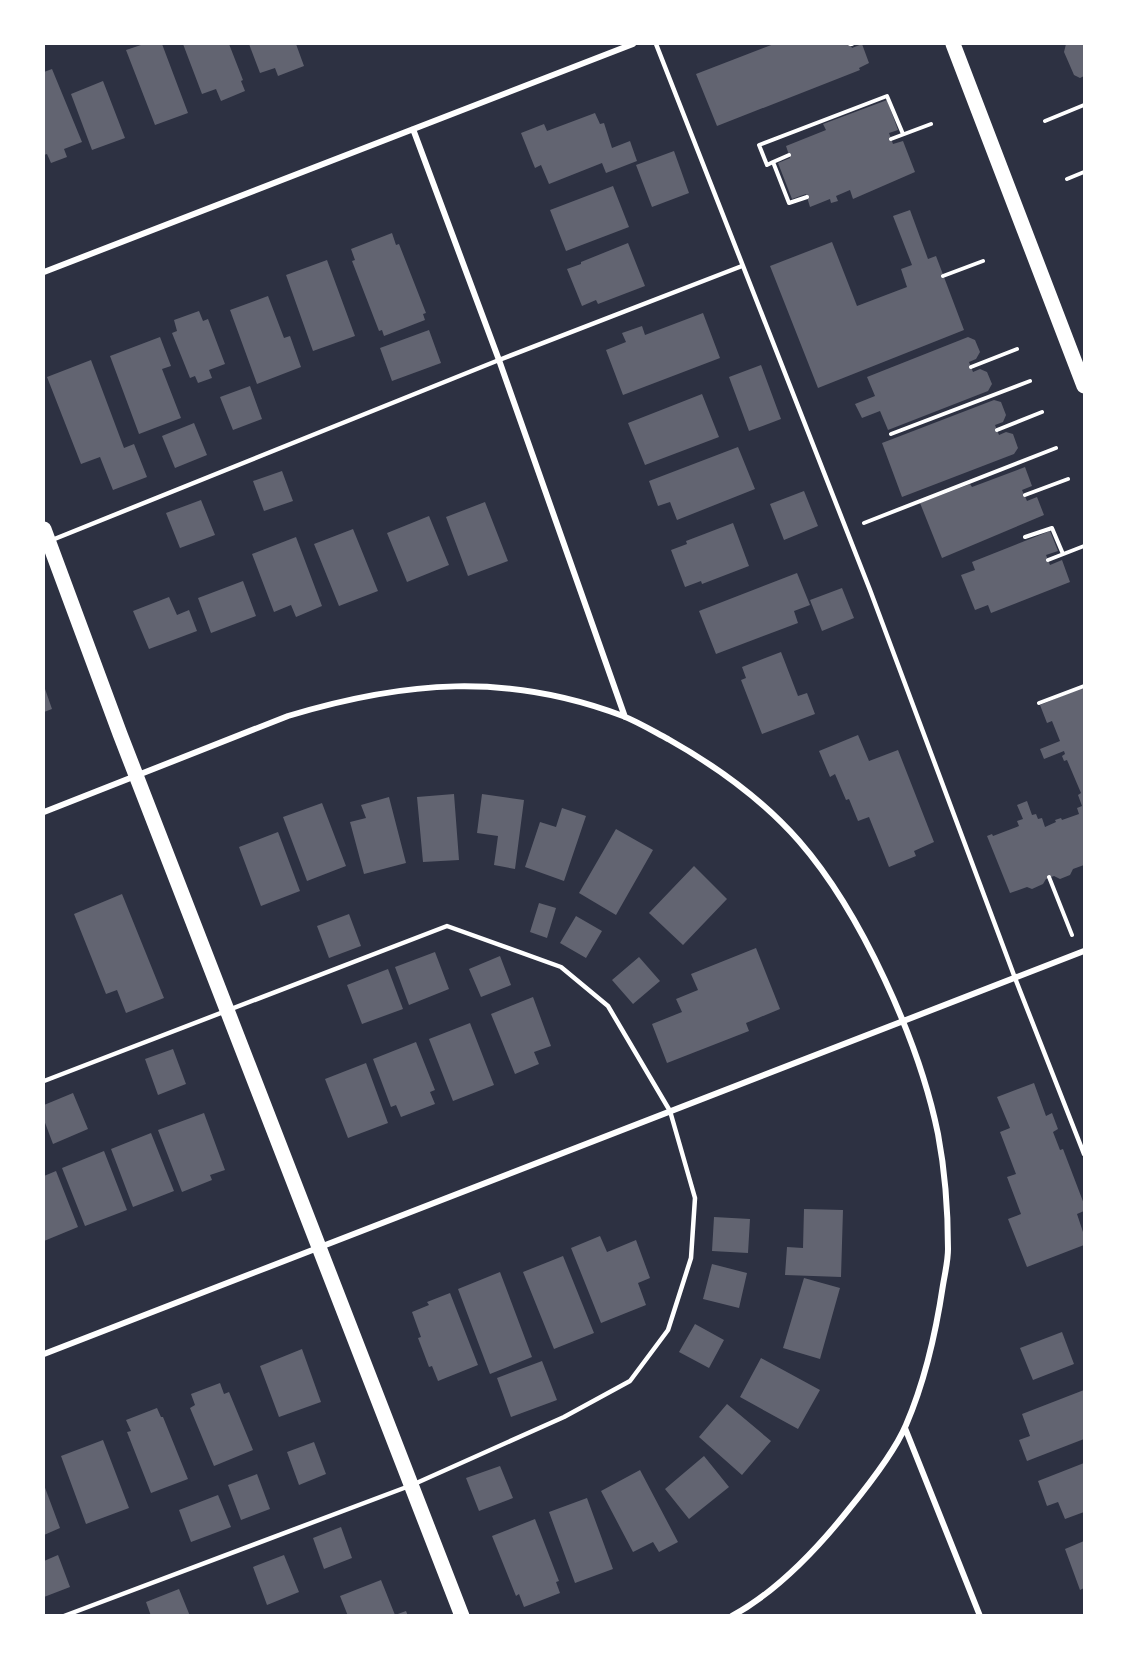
<svg xmlns="http://www.w3.org/2000/svg" width="1128" height="1659" font-family="Roboto,sans-serif">
	<rect width="100%" height="100%" fill="#2d3142"/>
	<path fill="#626471" d="M144,44H162L188,113L155,125L126,50Z
		M183,44H229L243,80L241,81L245,91L221,101L216,89L202,94Z
		M249,44H296L304,66L278,76L275,68L260,73Z
		M774,44H850L852,48L862,44L869,63L859,68L860,70L717,126L696,74Z
		M1066,44H1084V76L1080,78L1074,75L1064,52Z
		M52,69L82,142L64,149L67,157L51,163L47,154L44,155V72Z
		M103,81L125,138L92,150L71,94Z
		M887,100L898,130L889,133L893,144L903,141L915,172L853,199L850,190L836,196L838,201L831,203L830,199L810,207L806,194L792,199L778,163L790,158L786,146L826,130L823,124Z
		M595,113L600,124L604,123L612,148L630,141L637,161L606,173L602,163L549,184L541,165L535,168L521,133L544,124L547,131Z
		M674,151L689,193L652,207L636,165Z
		M613,186L629,227L566,251L550,210Z
		M910,210L928,259L936,256L964,330L818,388L770,266L832,242L857,306L907,287L901,269L912,265L893,216Z
		M392,233L396,245L399,244L426,313L423,314L425,320L384,336L382,330L379,331L352,261L355,260L351,249Z
		M628,243L645,286L598,304L596,300L582,306L567,269L581,264V262Z
		M327,260L355,336L313,351L286,275Z
		M268,296L284,338L290,336L301,367L257,384L230,310Z
		M199,311L203,321L208,319L225,364L209,370L212,378L198,383L195,376L190,378L172,333L177,331L174,320Z
		M703,313L720,358L623,395L606,350L626,342L622,333L642,326L645,335Z
		M429,330L441,363L392,381L380,348Z
		M160,337L171,366L162,369L181,418L139,434L110,356Z
		M968,337L975,340L980,352L976,359L969,362L973,372L980,369L987,372L992,384L988,391L888,430L880,411L862,418L855,404L875,396L867,377Z
		M91,360L124,448L134,444L147,477L113,490L100,457L81,464L47,377Z
		M761,365L781,419L749,431L729,377Z
		M250,386L262,419L233,430L220,397Z
		M702,394L719,437L645,465L628,423Z
		M994,400L1001,402L1006,415L1003,422L995,425L999,435L1006,432L1013,434L1018,448L1014,454L902,497L882,443Z
		M194,423L207,455L175,468L162,436Z
		M738,447L755,489L677,520L670,502L658,506L649,481Z
		M1025,467L1032,486L1022,490L1027,501L1037,497L1044,515L942,558L920,503L970,484L972,487Z
		M282,471L293,501L264,511L253,481Z
		M804,491L818,526L784,540L770,504Z
		M201,500L215,535L180,548L166,513Z
		M485,502L508,561L468,576L446,517Z
		M429,516L449,565L407,582L387,533Z
		M733,523L749,566L702,584L701,581L685,587L671,550L687,544L686,541Z
		M353,529L378,591L339,606L314,544Z
		M1050,531L1058,551L1046,555L1050,565L1062,560L1070,582L991,613L988,605L975,610L961,575L975,570L972,562Z
		M296,537L322,606L296,617L291,605L274,612L252,554Z
		M797,573L810,605L794,611L798,623L716,654L699,611Z
		M243,581L256,616L211,633L198,598Z
		M842,588L854,618L822,631L810,600Z
		M169,597L177,615L189,610L197,631L149,649L133,611Z
		M781,652L798,696L807,693L815,714L762,734L741,680L746,678L742,667Z
		M44,686L52,709L44,712Z
		M1084,687V865L1073,869L1070,875L1060,879L1054,876L1046,879L1043,884L1032,889L1027,887L1010,893L987,836L992,834L993,836L1019,826L1017,821L1023,819L1017,805L1027,801L1032,815L1036,814L1038,819L1042,818L1045,827L1056,822L1055,820L1061,818L1062,820L1079,814L1077,808L1082,806L1078,795L1081,793L1067,760L1064,761L1062,756L1065,754L1064,751L1044,759L1040,749L1060,741L1052,721L1047,723L1040,705Z
		M858,735L869,761L898,750L934,842L914,851L916,856L889,867L869,817L858,821L849,799L846,800L835,774L830,777L819,751Z
		M454,794L459,860L423,862L417,797Z
		M482,794L524,800L515,869L494,865L498,836L477,833Z
		M389,797L406,863L364,874L350,822L366,818L361,805Z
		M322,803L346,866L307,881L283,817Z
		M562,808L586,816L564,881L525,867L540,822L556,827Z
		M616,829L653,850L616,915L579,893Z
		M278,832L300,891L261,906L239,847Z
		M694,866L727,899L683,945L649,913Z
		M122,894L164,998L126,1013L117,990L106,994L74,914Z
		M539,903L556,908L547,938L530,932Z
		M349,914L361,946L329,958L317,926Z
		M576,916L602,931L586,958L560,943Z
		M756,948L780,1009L746,1023L749,1031L667,1063L652,1024L682,1012L676,999L698,990L691,974Z
		M435,952L449,989L409,1005L395,967Z
		M500,956L511,985L481,997L469,969Z
		M639,957L660,981L633,1004L612,980Z
		M388,969L403,1009L362,1024L347,985Z
		M533,997L551,1046L534,1052L539,1064L515,1074L491,1014Z
		M470,1023L494,1085L453,1101L429,1039Z
		M416,1042L435,1090L430,1092L435,1104L401,1117L396,1105L391,1107L373,1059Z
		M173,1049L186,1084L158,1095L145,1059Z
		M366,1063L388,1123L348,1138L325,1079Z
		M1034,1083L1046,1116L1052,1113L1058,1129L1053,1132L1060,1150L1063,1149L1084,1204V1211L1077,1214L1084,1235V1245L1027,1267L1008,1219L1021,1214L1007,1177L1016,1174L1000,1132L1010,1128L997,1097Z
		M73,1093L88,1129L53,1144L44,1120V1105Z
		M204,1113L225,1170L210,1175L212,1180L182,1192L158,1130Z
		M151,1133L174,1191L133,1207L111,1149Z
		M104,1151L127,1210L85,1226L62,1168Z
		M56,1171L78,1227L44,1241V1176Z
		M804,1209L843,1210L841,1277L785,1275L787,1247L803,1248Z
		M714,1217L750,1219L748,1253L712,1251Z
		M600,1236L607,1252L636,1240L650,1278L638,1283L646,1305L601,1323L571,1248Z
		M563,1256L594,1333L554,1349L523,1272Z
		M712,1264L747,1273L739,1308L703,1299Z
		M500,1272L532,1357L490,1374L458,1289Z
		M804,1278L840,1288L820,1359L783,1348Z
		M450,1293L478,1365L438,1381L432,1366L429,1367L418,1338L421,1337L412,1312L429,1305L427,1302Z
		M695,1324L724,1340L709,1368L679,1352Z
		M1062,1332L1074,1364L1033,1380L1020,1348Z
		M302,1349L321,1402L279,1417L260,1366Z
		M761,1358L820,1390L798,1429L740,1397Z
		M542,1361L557,1400L511,1417L497,1378Z
		M220,1383L224,1394L229,1392L253,1450L214,1466L190,1408L195,1405L191,1394Z
		M1084,1390V1439L1027,1461L1019,1440L1030,1436L1022,1414Z
		M727,1404L771,1441L742,1475L699,1437Z
		M157,1408L161,1417H163L188,1479L151,1493L127,1432L131,1431L126,1420Z
		M103,1440L129,1508L86,1524L61,1456Z
		M314,1442L326,1474L299,1485L287,1452Z
		M704,1456L729,1487L689,1519L665,1489Z
		M1084,1463V1512L1065,1519L1058,1502L1047,1506L1038,1481Z
		M500,1466L513,1498L479,1511L466,1478Z
		M640,1470L678,1542L659,1552L653,1542L633,1552L601,1491Z
		M257,1474L270,1509L241,1520L228,1485Z
		M44,1485L60,1528L44,1535Z
		M218,1495L231,1527L191,1542L179,1510Z
		M587,1498L613,1569L575,1583L549,1512Z
		M535,1519L559,1581L556,1582L560,1593L524,1607L519,1594L516,1596L492,1536Z
		M341,1527L352,1558L324,1569L313,1538Z
		M1084,1541V1588L1080,1590L1065,1549Z
		M58,1555L70,1587L44,1597V1561Z
		M284,1555L299,1592L267,1605L253,1567Z
		M381,1580L395,1615L406,1611L408,1616H348L340,1596Z
		M179,1589L190,1616H151L146,1602Z"/>
	<g fill="none" stroke-linecap="round" stroke-linejoin="round">
		<path stroke="#fff" stroke-width="4" d="M850,44H852
			M1045,121L1084,105
			M891,139L931,124
			M773,162L789,155
			M1067,179L1084,172
			M807,197L789,203L773,162L767,165L759,145L887,96L903,134
			M943,276L983,261
			M971,367L1017,349
			M997,430L1042,412
			M891,434L1030,381
			M1025,495L1068,479
			M864,523L1056,448
			M1025,537L1052,528L1063,554
			M1048,560L1084,546
			M1039,703L1084,686
			M1049,877L1072,935"/>
		<path stroke="#fff" stroke-width="4.5" d="M656,44L870,590L1015,978L1084,1154
			M52,540L499,360L742,266
			M44,1081L447,926L561,967L608,1006L670,1111L695,1198L691,1258L668,1330L630,1381L564,1417L412,1485L64,1616"/>
		<path stroke="#fff" stroke-width="6" d="M413,129L499,360L625,717
			M44,272L633,44
			M44,812L288,716C404,681 507,672 623,716C638,722 653,731 668,739C716,766 762,799 799,841C861,912 919,1041 938,1134C945,1171 948,1211 948,1249C948,1261 945,1273 943,1285C936,1332 925,1381 906,1425C895,1451 867,1487 849,1509C818,1548 776,1592 732,1616
			M44,1354L1084,951
			M905,1428L980,1616"/>
		<path stroke="#fff" stroke-width="15" d="M953,44L1084,386
			M44,529L120,734L462,1616"/>
	</g>
	<rect width="1128" height="1659" fill="none" stroke="#ffffff" stroke-width="90"/>
</svg>
